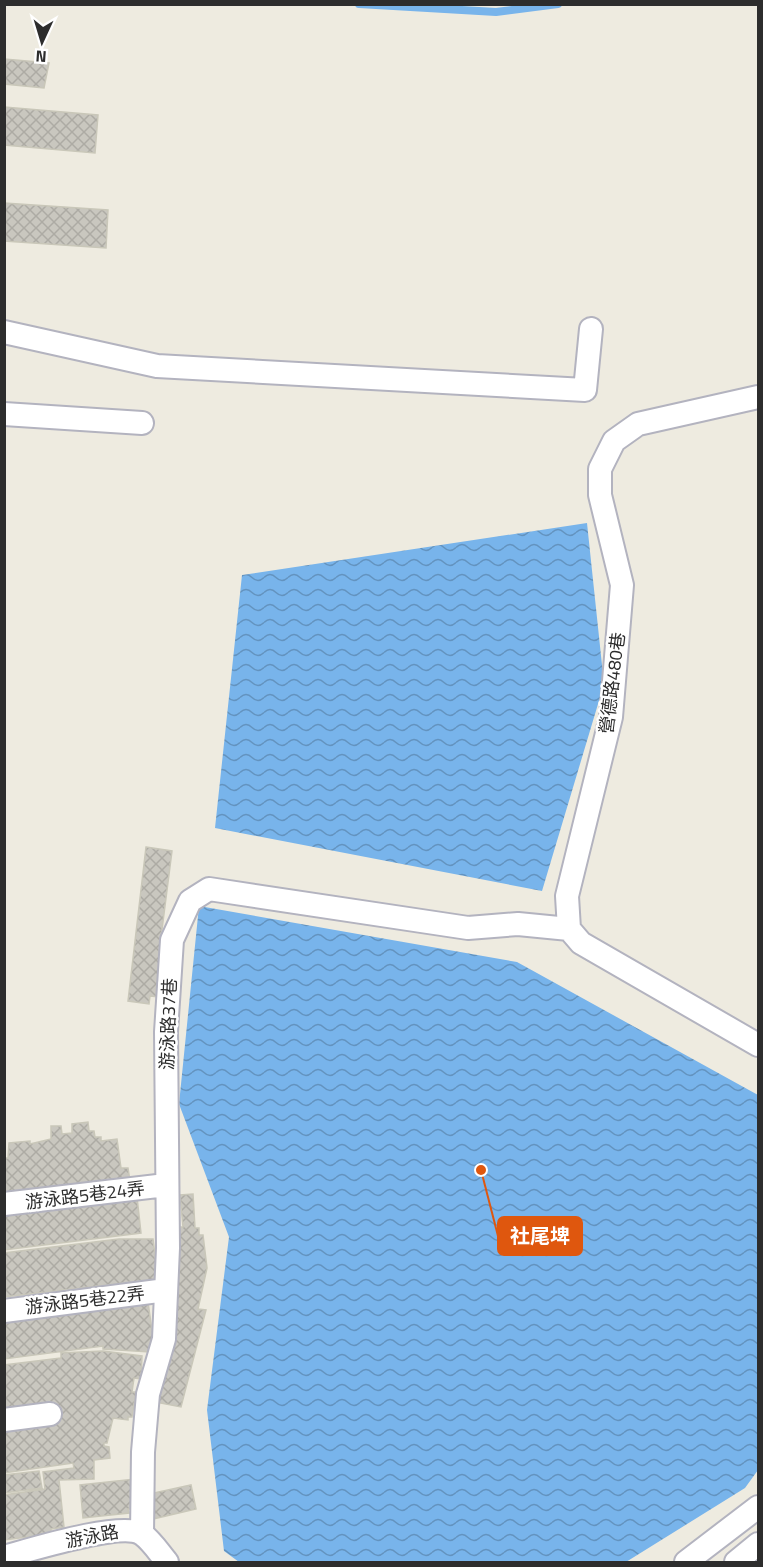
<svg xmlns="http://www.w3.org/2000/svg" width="763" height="1567" font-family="'Titillium Web','Noto Sans TC',sans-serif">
	<defs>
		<pattern id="water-waves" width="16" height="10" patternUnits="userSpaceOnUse" patternTransform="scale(1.5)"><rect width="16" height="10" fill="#78b4eb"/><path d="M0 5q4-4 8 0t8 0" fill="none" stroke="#6393bf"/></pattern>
		<pattern id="building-cross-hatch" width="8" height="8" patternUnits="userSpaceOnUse" patternTransform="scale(1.5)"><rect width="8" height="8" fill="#c9c7bf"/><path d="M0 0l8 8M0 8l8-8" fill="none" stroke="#adaba4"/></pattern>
	</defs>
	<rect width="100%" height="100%" fill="#eeebe0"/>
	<path fill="url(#water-waves)" d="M587,523L604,684L542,891L215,828L242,575Z
		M199,906L517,962L758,1095V1470L745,1488L626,1562H239L224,1551L207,1410L229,1237L179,1104Z"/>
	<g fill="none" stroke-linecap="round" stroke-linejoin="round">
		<path stroke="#78b4eb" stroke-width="8" d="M359,4L496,12L558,4"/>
	</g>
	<path fill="url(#building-cross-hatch)" stroke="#c9c7b9" stroke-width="1.5" d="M4,59L49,63L44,88L4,84Z
		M4,107L98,115L95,153L4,145Z
		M4,203L108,210L106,248L4,241Z
		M146,847L172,851L159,953L164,954L159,997L150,996L149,1004L128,1001Z
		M88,1122L89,1131H94L95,1137H101V1141L117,1139L121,1168H128L130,1181L4,1196V1158H8L9,1143L30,1141V1144L51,1139V1126H61L62,1134L72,1133V1124Z
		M193,1194L195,1228H199V1235H203L207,1268L198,1309L206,1310L181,1407L155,1402L178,1304L174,1303L179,1265L174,1227H183L180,1195Z
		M137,1197L141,1233L4,1250V1212L110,1203V1200Z
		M119,1239H153L158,1279L4,1297V1253Z
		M148,1302L153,1338L150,1352L103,1349V1346L4,1359V1319Z
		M103,1351L142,1356L141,1379L134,1378L132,1392H136L132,1417H128V1420L113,1418L107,1443H104V1446L109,1447L110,1458L94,1460V1479L59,1480L64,1527L51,1529V1534L4,1540V1495L45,1489L43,1472L74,1468L73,1463L4,1473V1365L61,1358V1353Z
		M39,1471L42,1488L4,1493V1475Z
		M135,1479V1509H128L129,1513L83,1518L80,1485Z
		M191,1485L196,1509L153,1519L149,1494Z"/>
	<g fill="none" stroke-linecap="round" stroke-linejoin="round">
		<g stroke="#b3b3bf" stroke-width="26">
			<path id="minor" d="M4,332L157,366L585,390L591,329
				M758,397L638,424L614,441L600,469V495L622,585L611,717L567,896L569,929L581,943L758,1045
				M4,414L142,423
				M4,1204L166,1185
				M4,1311L166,1290
				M4,1420L50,1414
				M142,1534L143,1452L148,1394L164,1339L168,1248L166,1032L172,940L190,901L209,889L468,928L518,924L569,929
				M4,1557C30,1550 122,1521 142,1534C152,1541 160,1554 167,1562
				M686,1562L758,1507
				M736,1562L758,1544"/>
		</g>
		<use href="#minor" stroke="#fff" stroke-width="22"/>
	</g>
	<g text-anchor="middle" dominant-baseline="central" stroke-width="5" stroke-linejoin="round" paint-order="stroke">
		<g font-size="18" fill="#2d2d2d" stroke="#fff">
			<text transform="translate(612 683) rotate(-83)">營德路480巷</text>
			<text transform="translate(168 1024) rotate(-88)">游泳路37巷</text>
			<text transform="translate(85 1195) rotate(-7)">游泳路5巷24弄</text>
			<text transform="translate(85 1300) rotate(-7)">游泳路5巷22弄</text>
			<text transform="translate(92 1536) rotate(-11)">游泳路</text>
		</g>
	</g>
	<path fill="none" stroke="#df570e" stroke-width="2" d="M481 1170L498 1236"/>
	<circle fill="#df570e" stroke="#fff" stroke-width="2" cx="481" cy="1170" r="6"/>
	<rect fill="#df570e" stroke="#df570e" stroke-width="2" x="498" y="1217" width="84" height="38" rx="6"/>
	<g font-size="20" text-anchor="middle" font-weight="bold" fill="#fff">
		<text x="540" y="1243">社尾埤</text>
	</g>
	<rect width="763" height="1567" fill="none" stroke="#2d2d2d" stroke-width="12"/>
	<g transform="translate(42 42) rotate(184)" stroke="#ffffff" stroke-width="4.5" paint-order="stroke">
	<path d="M0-4.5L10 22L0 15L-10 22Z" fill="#2d2d2d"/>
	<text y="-9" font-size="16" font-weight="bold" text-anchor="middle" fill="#2d2d2d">N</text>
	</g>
</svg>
